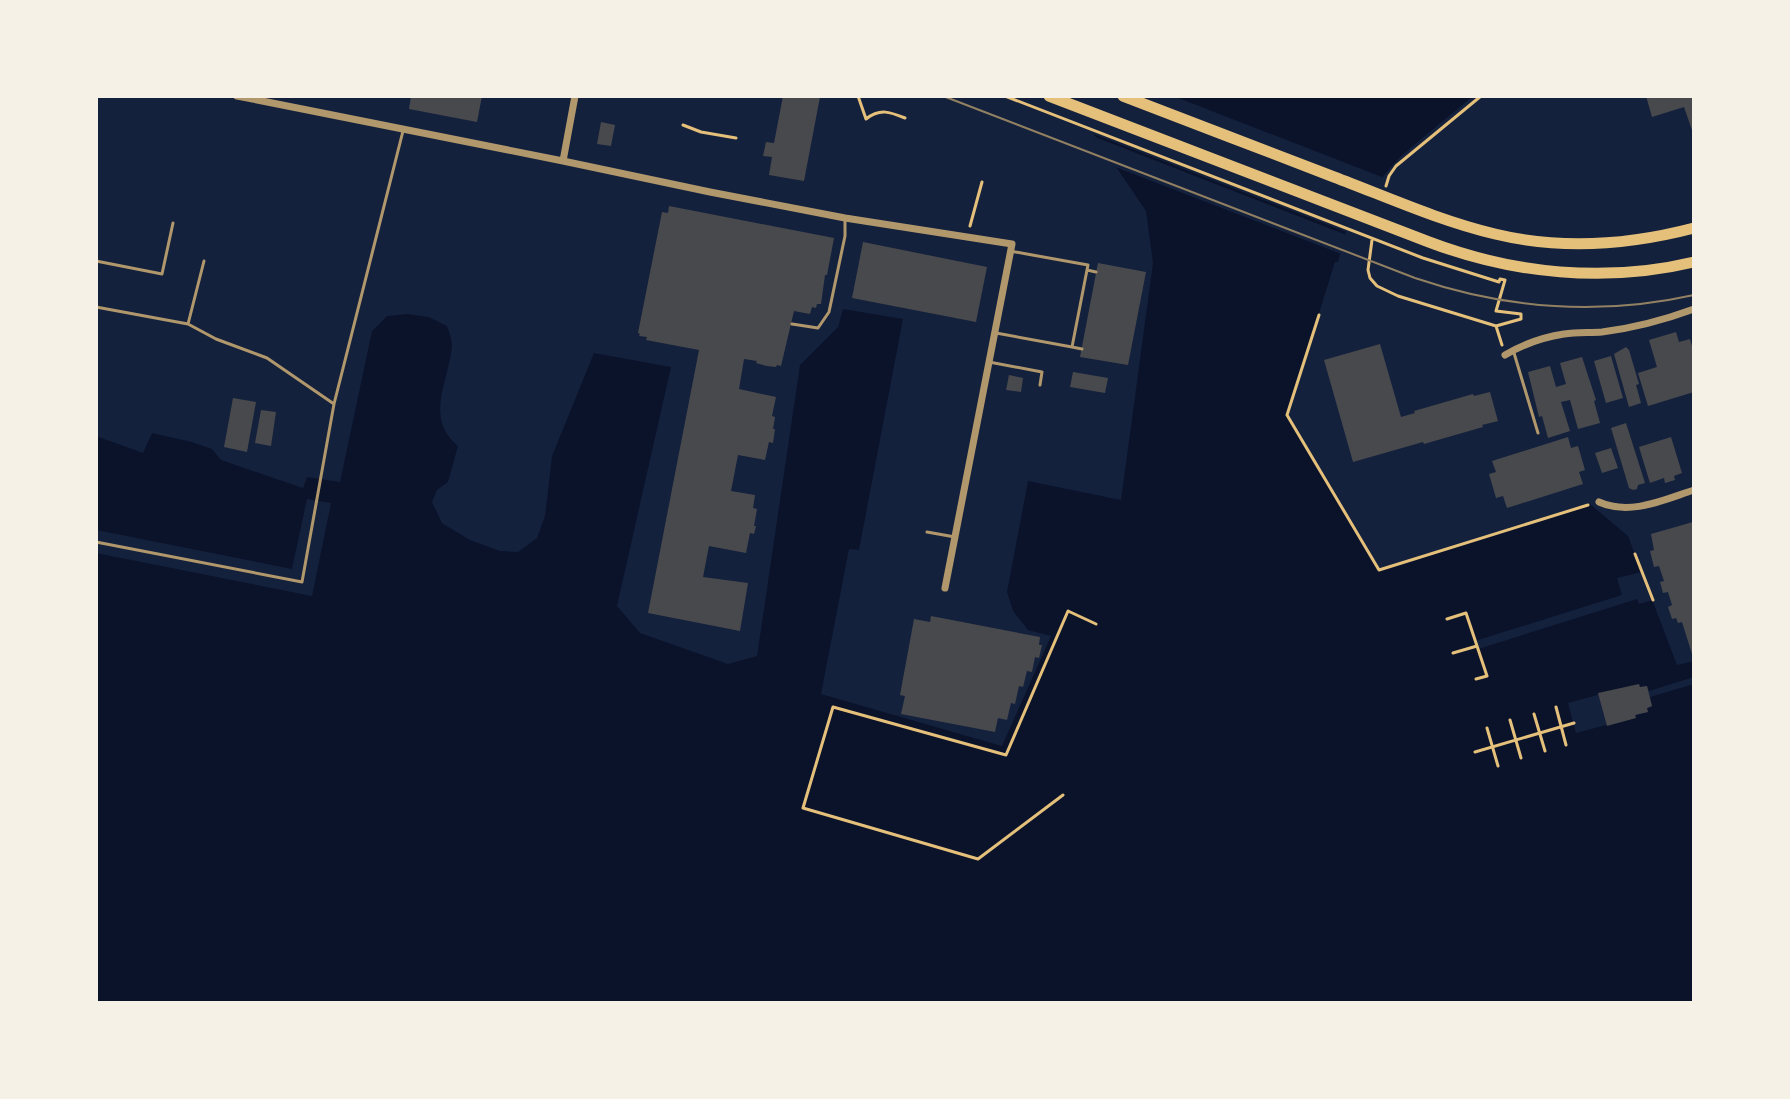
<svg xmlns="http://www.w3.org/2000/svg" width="1790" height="1099" font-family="'IBM Plex Sans',sans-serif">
	<rect width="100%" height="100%" fill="#14213d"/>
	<path fill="#0b132b" d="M1068,96H1473L1401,156L1385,174L1348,223L1338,262H1335L1287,415L1379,570L1590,504L1628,536L1677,665L1694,661V1003H96V436L143,453L152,433L192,442L212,449L221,460L303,488L307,477L340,482L372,331L387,316L407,314L429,317L447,326C449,332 452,339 452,345C450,380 423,417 458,446L448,482L437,490L432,502L442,523L470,540L500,551L518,552L537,538L545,516L552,456L594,353L671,367L617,606L640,633L728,664L757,656L800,365L838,327L843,309L903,319L859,550L849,549L821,694L1002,746L1051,636L1028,630L1013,611L1007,592L1028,481L1121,500L1153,263L1146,211Z"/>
	<path fill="#14213d" d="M1064,96H1173L1387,179L1352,225L1349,233L1086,131Z
		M1090,135L1349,236L1344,255L1110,165Z
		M307,499L331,503L312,596L96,553V530L292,569Z
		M1642,572L1653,600L1639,604L1637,599L1478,649L1475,641L1622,595L1617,578Z
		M1694,677V684L1650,697L1652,707L1647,708L1648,712L1636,715V717L1576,733L1568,703L1623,688L1624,692L1647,686L1649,691Z"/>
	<path fill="#48494c" d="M411,96H482L477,122L409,109Z
		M783,96L820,97L804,181L769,175L772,157L763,156L766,142L774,143Z
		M1646,96H1694V136L1684,107L1652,117Z
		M601,122L615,125L611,146L597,144Z
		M669,206L834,238L827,275H825L821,304H817L816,308L812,307L810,314L794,311L781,366L777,365L776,367L767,366L756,363L757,361L744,359L739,389L776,397L772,416L775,417L773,429H775L773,443L769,442L765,460L738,455L731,491L755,495L753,508L757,509L754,526H756L754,534L750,533L746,553L709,546L703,577L748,583L740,631L648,613L699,350L646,340L647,337L639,336L640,334L638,333L662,212L668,213Z
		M863,242L987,267L976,322L852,298Z
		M1098,263L1146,272L1128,365L1080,357Z
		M1676,332L1679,342L1690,339L1694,353V392L1648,406L1638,373L1657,367L1649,340Z
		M1380,344L1401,417L1415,413L1414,411L1473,394L1474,396L1490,392L1498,421L1482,425L1483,427L1424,444L1423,442L1353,462L1324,360Z
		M1626,347L1629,350L1639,384L1636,385L1641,403L1629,407L1614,354Z
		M1611,356L1623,398L1606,403L1594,361Z
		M1582,357L1596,400L1594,401L1600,423L1578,429L1570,400L1561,402L1570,431L1548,438L1542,416L1539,417L1528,372L1550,366L1556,387L1566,384L1560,363Z
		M1073,372L1108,378L1105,393L1070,387Z
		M1009,375L1023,378L1021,392L1006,390Z
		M233,398L256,402L247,452L224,447Z
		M261,410L276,412L271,446L255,443Z
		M1626,423L1645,483L1638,485L1637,489L1633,490L1629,488L1611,428Z
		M1568,437L1571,448L1578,446L1585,470L1579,472L1583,484L1507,508L1503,496L1496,498L1489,474L1496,472L1492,461Z
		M1671,437L1682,473L1674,476L1675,480L1665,483L1664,478L1650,483L1639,447Z
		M1611,448L1618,468L1602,473L1595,453Z
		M1693,522L1694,653L1692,654L1682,622L1678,623L1676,618L1672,619L1668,607L1672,605L1668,592L1663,593L1660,582L1664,581L1659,566L1654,567L1650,551L1654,550L1651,534Z
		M931,616L1040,637L1039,645H1042L1039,658L1035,657L1032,672L1027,671L1023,687L1019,686L1015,704L1011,703L1007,720L998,718L995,732L901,714L905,696L900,695L914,619L930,622Z
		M1639,684L1640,687L1647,686L1652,706L1647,708L1648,712L1635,715L1636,718L1607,726L1598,693Z"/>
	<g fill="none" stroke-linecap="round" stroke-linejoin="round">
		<path stroke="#e5c07b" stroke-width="3" d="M858,96L866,119C880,108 890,112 905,118
			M1005,96L1423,258L1499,282L1500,279L1505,280L1496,311L1521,314V319L1496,326L1502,345
			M683,125L701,132L736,138
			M1386,186L1389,176L1396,166L1481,96
			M970,226L982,182
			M1372,240L1368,270L1370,278L1377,286L1398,296L1496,326
			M1319,315L1287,415L1379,570L1588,505
			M1635,554L1653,600
			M1447,619L1466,613L1487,676L1476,679
			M1453,653L1477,646
			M1556,707L1566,745
			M1534,714L1545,751
			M1510,720L1521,758
			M1487,728L1498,766
			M1475,752L1574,723
			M1063,795L978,859L803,808L833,707L1006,755L1068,611L1096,624"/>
		<path stroke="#b1986c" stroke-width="3" d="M96,261L162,274L173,223
			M1087,270L1096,272
			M96,307L188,324L204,261
			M188,324L216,339L267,358L334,404
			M792,324L818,328L829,312L845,236V218
			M996,333L1072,347L1087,270L1088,265L1010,251
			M1072,347L1082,349
			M1514,353L1538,433
			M989,362L1042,372L1040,385
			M927,532L955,537
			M96,542L302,582L334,404L403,131"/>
		<path stroke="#b1986c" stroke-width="7" d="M237,96L563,161L710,192L845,218L1012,244L945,588
			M563,161L575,96
			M1505,355C1522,345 1544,337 1564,334C1577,332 1590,333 1602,332C1634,328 1664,320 1694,309
			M1599,502C1630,516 1663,500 1694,490"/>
		<path stroke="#e5c07b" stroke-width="11" d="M1049,96L1429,242C1513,274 1606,283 1694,262
			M1123,96C1193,123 1264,150 1334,177C1387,197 1440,221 1495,234C1561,250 1629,245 1694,228"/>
		<path stroke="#918062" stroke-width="2" d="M943,96L1415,278C1506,309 1600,316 1694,295"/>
	</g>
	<rect width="1790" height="1099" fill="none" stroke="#f6f1e7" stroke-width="196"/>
</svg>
